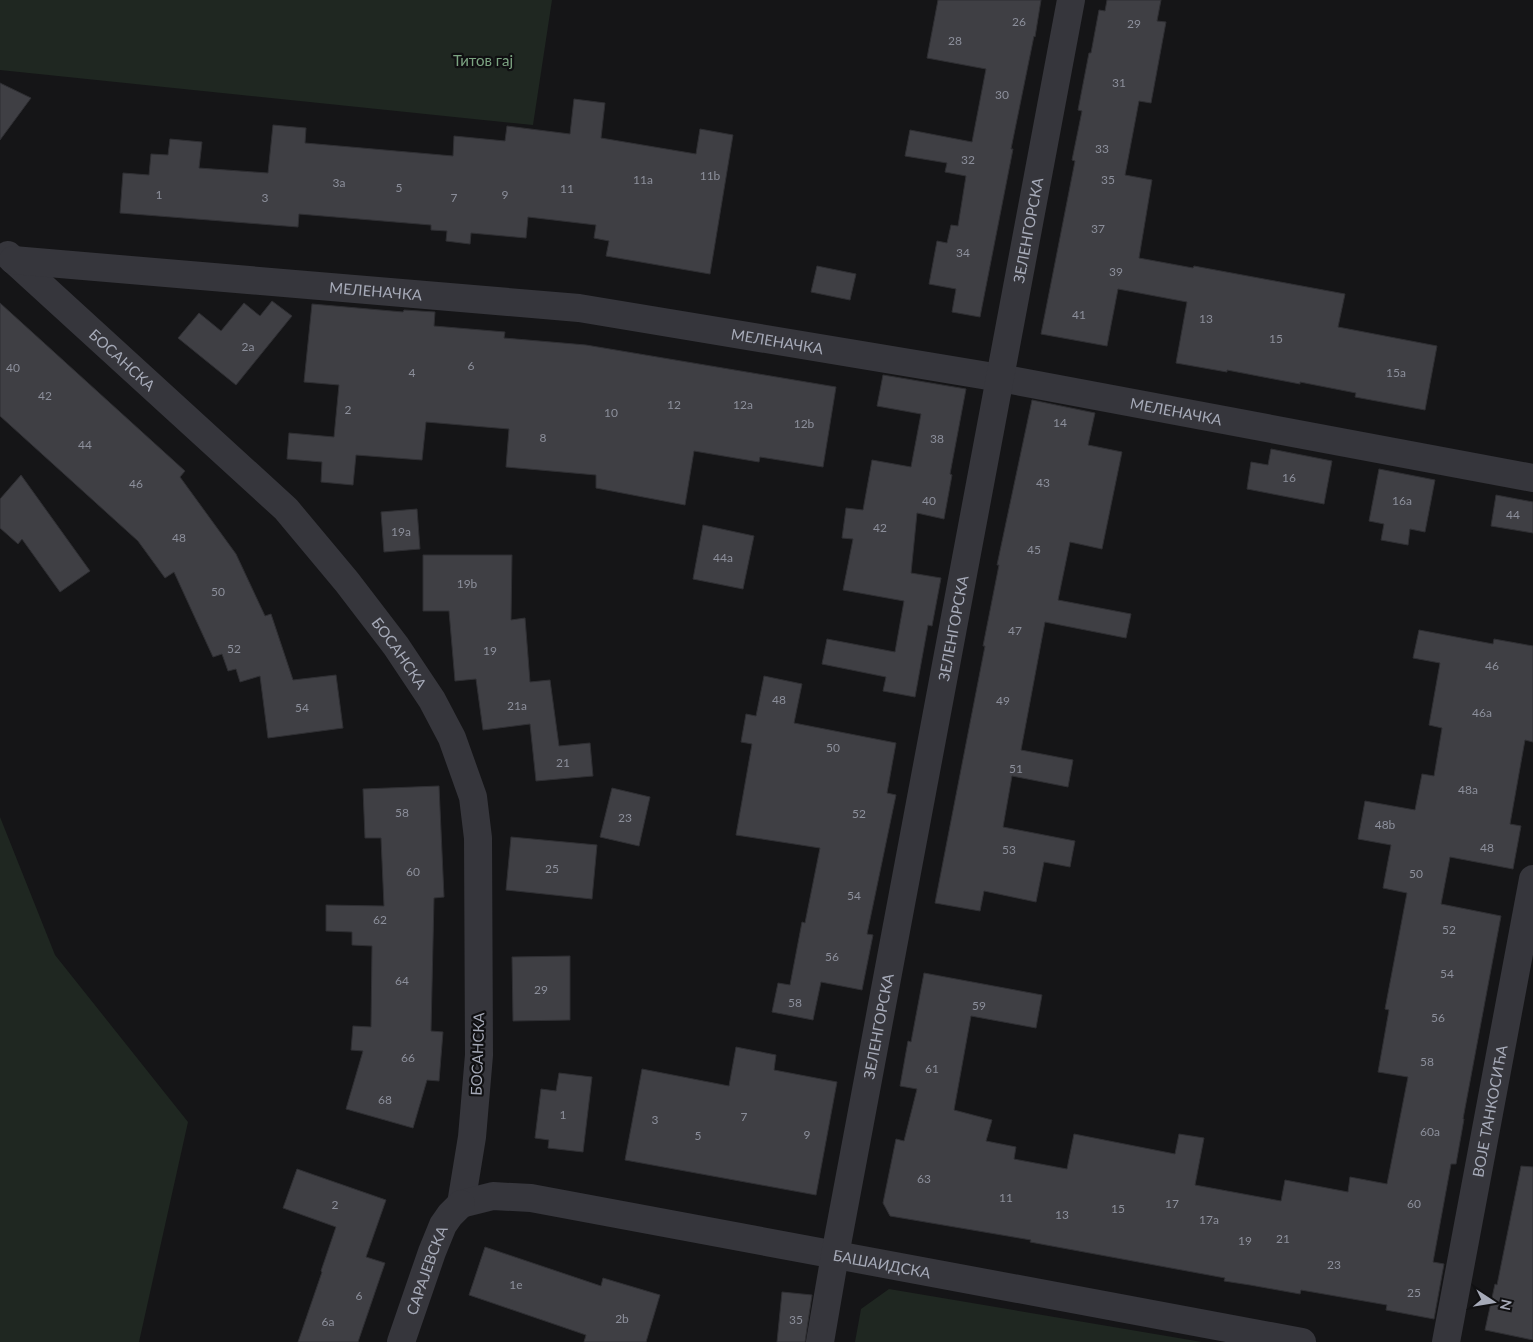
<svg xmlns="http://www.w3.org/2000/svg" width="1533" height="1342" font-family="Lato,sans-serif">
	<rect width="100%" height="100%" fill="#151517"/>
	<path fill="#1f2721" d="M0,0H552L533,125L0,70Z
		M0,817L55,955L188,1122L139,1342H0Z
		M889,1289L1202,1342H855L861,1309Z"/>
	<path fill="#3f3f44" stroke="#2f2f33" d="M938,0H1041L1035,37L1034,36L1011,149H1013L980,317L952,312L956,289L929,284L937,241L947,243L951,225L958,226L966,176L945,172L947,163L905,156L910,130L972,142L986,69L927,58Z
		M1107,0H1161L1157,21L1166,22L1151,103L1139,101L1125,175L1152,180L1139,258L1193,268L1194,266L1345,294L1338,327L1437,346L1425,410L1355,397L1356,393L1300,382V384L1227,370V372L1176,363L1187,302L1118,289L1107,346L1041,334L1075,161L1072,160L1082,111L1078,110L1089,53H1091L1099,10L1105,11Z
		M0,83L31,98L0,140Z
		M574,99L605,103L601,138L696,154L700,129L733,135L710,274L606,256L609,241L594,238L596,225L528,217L526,238L471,233L470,244L446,241L447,231L431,230V225L299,214L298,227L120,213L123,173L149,175L151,154L168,155L170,139L202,142L199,168L268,173L273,125L306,128L305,143L453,156L454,136L505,141L507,126L570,134Z
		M817,266L856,274L850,300L811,292Z
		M272,301L292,316L236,385L178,338L199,313L221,331L244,303L260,316Z
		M0,303L185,471L180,477L236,554L265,616L271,614L293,680L336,675L343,728L268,738L260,676L240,682L236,669L228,671L222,654L213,657L174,572L165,578L138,541L0,416Z
		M312,304L403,312L404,310L435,312L434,326L505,332L504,338L586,345L836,387L823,467L760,457L759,462L694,451L685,505L596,488V475L506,467L509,429L426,422L422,460L356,455L353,485L321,482L322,462L287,459L289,433L334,437L339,385L304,382Z
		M883,375L966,389L950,474L952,475L944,519L917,513L911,573L941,578L932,626L928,625L915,697L883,691L886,677L822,664L827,639L895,652L904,601L843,590L853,539L842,538L846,508L863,510L872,460L911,467L921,414L877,406Z
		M1032,400L1095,413L1088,445L1122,452L1102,549L1070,542L1058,600L1131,614L1126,638L1045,622L1021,750L1073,760L1068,787L1012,776L1003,827L1075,841L1070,867L1044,862L1036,902L984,891L980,911L935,903L985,646H983L999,565H997Z
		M1271,449L1332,461L1324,504L1247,489L1251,462L1268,465Z
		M1379,469L1435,480L1425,532L1410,529L1408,545L1381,540L1384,524L1369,521Z
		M21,475L90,571L60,592L22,539L18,544L0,528V499Z
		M1496,495L1533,502V533L1491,526Z
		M417,509L420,549L384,552L381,512Z
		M703,525L754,536L743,589L693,579Z
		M423,555H512L511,620L525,618L530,682L550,680L559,746L590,743L593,776L536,781L530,724L483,730L476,679L455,681L449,611H423Z
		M1419,630L1493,644L1494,639L1533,646V742L1525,740L1510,824L1521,826L1513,869L1450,857L1441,904L1501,916L1463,1119H1464L1456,1164H1451L1433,1262L1444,1264L1434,1319L1386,1310L1387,1305L1301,1290L1300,1294L1250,1285L1224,1281L1225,1278L1030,1242L1031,1240L890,1216L883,1203L896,1139L904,1141L917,1089L900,1086L908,1041L911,1042L924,973L1042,995L1036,1028L971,1016L954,1110L992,1120L986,1141L1016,1147L1014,1159L1067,1169L1074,1134L1175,1154L1179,1134L1204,1138L1195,1185L1281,1201L1285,1180L1348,1192L1350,1177L1387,1184L1408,1077L1378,1072L1389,1010L1385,1009L1407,893L1383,888L1391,845L1358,839L1365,801L1415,810L1422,774L1434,776L1442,728L1429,725L1440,663L1413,658Z
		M764,676L802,684L794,723L896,743L887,793L896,795L867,934L873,935L862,990L821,982L813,1020L772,1012L778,983L790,985L802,922L805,923L820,848L736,835L752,744L741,742L746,714L756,716Z
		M439,786L444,897L434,898L431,1031L443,1032L439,1081L427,1080L413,1128L346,1109L363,1051L351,1050L353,1026L371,1027L372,946L352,945V932L326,931V905L384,906L381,838H365L363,789Z
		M612,788L650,797L639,846L600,837Z
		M511,837L597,845L592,899L506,890Z
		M570,956V1020L513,1021L512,957Z
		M736,1047L776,1055L774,1070L837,1082L816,1195L625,1160L642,1069L729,1086Z
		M559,1073L592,1077L583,1152L548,1148L549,1140L535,1138L541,1089L556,1091Z
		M1521,1166L1533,1167V1340L1485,1330L1495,1284L1497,1285Z
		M297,1169L386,1200L366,1257L385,1263L358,1342H298L322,1272L321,1271L336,1227L283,1208Z
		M485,1247L601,1286L603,1278L660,1295L646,1342H584L586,1335L469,1295Z
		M782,1292L812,1295L805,1342H777Z"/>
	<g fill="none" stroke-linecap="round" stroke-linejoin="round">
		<g stroke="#36363c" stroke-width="28">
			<path id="s1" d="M8,255L286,509L347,582L396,646L432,700L452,738L473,797L478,838L479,1055L472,1137L461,1204"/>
			<path id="s2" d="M13,260L579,308L1000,378L1533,478"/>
			<path id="s3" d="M461,1204L493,1196L531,1198L1302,1342"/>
			<path id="s4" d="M401,1342L432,1252L443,1225L450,1215L461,1204"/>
			<path id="s5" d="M820,1342L835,1255L1071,0"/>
			<path id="s6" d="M1446,1342L1533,879"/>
		</g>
	</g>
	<g text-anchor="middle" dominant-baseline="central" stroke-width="4.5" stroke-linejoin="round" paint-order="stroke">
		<g font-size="12" fill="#8c8f9b">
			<text x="1019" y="21">26</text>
			<text x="1134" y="23">29</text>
			<text x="955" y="40">28</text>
			<text x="1119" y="82">31</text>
			<text x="1002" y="94">30</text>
			<text x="1102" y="148">33</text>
			<text x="968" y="159">32</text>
			<text x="710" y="175">11b</text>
			<text x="643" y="179">11a</text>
			<text x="1108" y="179">35</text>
			<text x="339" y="182">3a</text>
			<text x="399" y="187">5</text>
			<text x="567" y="188">11</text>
			<text x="159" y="194">1</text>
			<text x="505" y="194">9</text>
			<text x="265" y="197">3</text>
			<text x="454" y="197">7</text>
			<text x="1098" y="228">37</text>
			<text x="963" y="252">34</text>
			<text x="1116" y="271">39</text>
			<text x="1079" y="314">41</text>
			<text x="1206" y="318">13</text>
			<text x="1276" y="338">15</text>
			<text x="248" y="346">2a</text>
			<text x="471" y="365">6</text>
			<text x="13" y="367">40</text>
			<text x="412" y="372">4</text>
			<text x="1396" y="372">15a</text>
			<text x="45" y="395">42</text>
			<text x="674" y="404">12</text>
			<text x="743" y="404">12a</text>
			<text x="348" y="409">2</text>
			<text x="611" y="412">10</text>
			<text x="1060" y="422">14</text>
			<text x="804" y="423">12b</text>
			<text x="543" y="437">8</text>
			<text x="937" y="438">38</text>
			<text x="85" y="444">44</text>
			<text x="1289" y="477">16</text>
			<text x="1043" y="482">43</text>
			<text x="136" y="483">46</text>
			<text x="929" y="500">40</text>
			<text x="1402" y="500">16a</text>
			<text x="1513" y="514">44</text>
			<text x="880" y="527">42</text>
			<text x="401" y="531">19a</text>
			<text x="179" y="537">48</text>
			<text x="1034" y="549">45</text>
			<text x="723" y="557">44a</text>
			<text x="467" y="583">19b</text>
			<text x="218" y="591">50</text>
			<text x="1015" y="630">47</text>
			<text x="234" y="648">52</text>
			<text x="490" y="650">19</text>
			<text x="1492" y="665">46</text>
			<text x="779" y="699">48</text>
			<text x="1003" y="700">49</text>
			<text x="517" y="705">21a</text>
			<text x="302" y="707">54</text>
			<text x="1482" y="712">46a</text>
			<text x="833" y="747">50</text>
			<text x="563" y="762">21</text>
			<text x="1016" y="768">51</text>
			<text x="1468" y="789">48a</text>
			<text x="402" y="812">58</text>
			<text x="859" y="813">52</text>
			<text x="625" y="817">23</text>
			<text x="1385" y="824">48b</text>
			<text x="1487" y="847">48</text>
			<text x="1009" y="849">53</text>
			<text x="552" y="868">25</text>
			<text x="413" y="871">60</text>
			<text x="1416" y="873">50</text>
			<text x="854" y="895">54</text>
			<text x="380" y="919">62</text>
			<text x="1449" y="929">52</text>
			<text x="832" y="956">56</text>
			<text x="1447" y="973">54</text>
			<text x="402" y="980">64</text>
			<text x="541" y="989">29</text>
			<text x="795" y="1002">58</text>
			<text x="979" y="1005">59</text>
			<text x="1438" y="1017">56</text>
			<text x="408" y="1057">66</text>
			<text x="1427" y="1061">58</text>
			<text x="932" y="1068">61</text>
			<text x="385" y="1099">68</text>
			<text x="563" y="1114">1</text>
			<text x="744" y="1116">7</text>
			<text x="655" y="1119">3</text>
			<text x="1430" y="1131">60a</text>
			<text x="807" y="1134">9</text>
			<text x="698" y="1135">5</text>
			<text x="924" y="1178">63</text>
			<text x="1006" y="1197">11</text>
			<text x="1172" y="1203">17</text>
			<text x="1414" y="1203">60</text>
			<text x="335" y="1204">2</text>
			<text x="1118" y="1208">15</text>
			<text x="1062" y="1214">13</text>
			<text x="1209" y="1219">17a</text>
			<text x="1283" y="1238">21</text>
			<text x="1245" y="1240">19</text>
			<text x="1334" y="1264">23</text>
			<text x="516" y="1284">1e</text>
			<text x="1414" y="1292">25</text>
			<text x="359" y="1295">6</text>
			<text x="622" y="1318">2b</text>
			<text x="796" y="1319">35</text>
			<text x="328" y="1321">6a</text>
		</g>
		<g font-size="15" fill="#7ca482" stroke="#101012">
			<text x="483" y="60">Титов гај</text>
		</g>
		<g font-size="15" fill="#a6aab8" stroke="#101012">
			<text stroke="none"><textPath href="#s5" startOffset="1131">ЗЕЛЕНГОРСКА</textPath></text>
			<text stroke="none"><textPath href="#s2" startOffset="364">МЕЛЕНАЧКА</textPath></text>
			<text stroke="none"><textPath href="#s2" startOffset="769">МЕЛЕНАЧКА</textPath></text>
			<text stroke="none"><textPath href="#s1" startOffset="155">БОСАНСКА</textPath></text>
			<text stroke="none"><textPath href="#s2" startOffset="1174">МЕЛЕНАЧКА</textPath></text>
			<text stroke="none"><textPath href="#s5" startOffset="726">ЗЕЛЕНГОРСКА</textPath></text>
			<text stroke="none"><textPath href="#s1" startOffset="560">БОСАНСКА</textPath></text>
			<text stroke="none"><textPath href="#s5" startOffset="321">ЗЕЛЕНГОРСКА</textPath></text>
			<text transform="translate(477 1054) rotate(-88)">БОСАНСКА</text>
			<text stroke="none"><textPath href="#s6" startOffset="235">ВОЈЕ ТАНКОСИЋА</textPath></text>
			<text stroke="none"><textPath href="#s3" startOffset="428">БАШАИДСКА</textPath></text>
			<text stroke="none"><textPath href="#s4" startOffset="76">САРАЈЕВСКА</textPath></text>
		</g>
	</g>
	<g transform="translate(1493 1302) rotate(102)" stroke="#101012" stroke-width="4" paint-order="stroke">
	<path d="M0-4L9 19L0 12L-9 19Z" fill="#a6aab8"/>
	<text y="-8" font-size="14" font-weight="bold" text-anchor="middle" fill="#a6aab8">N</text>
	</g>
</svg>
